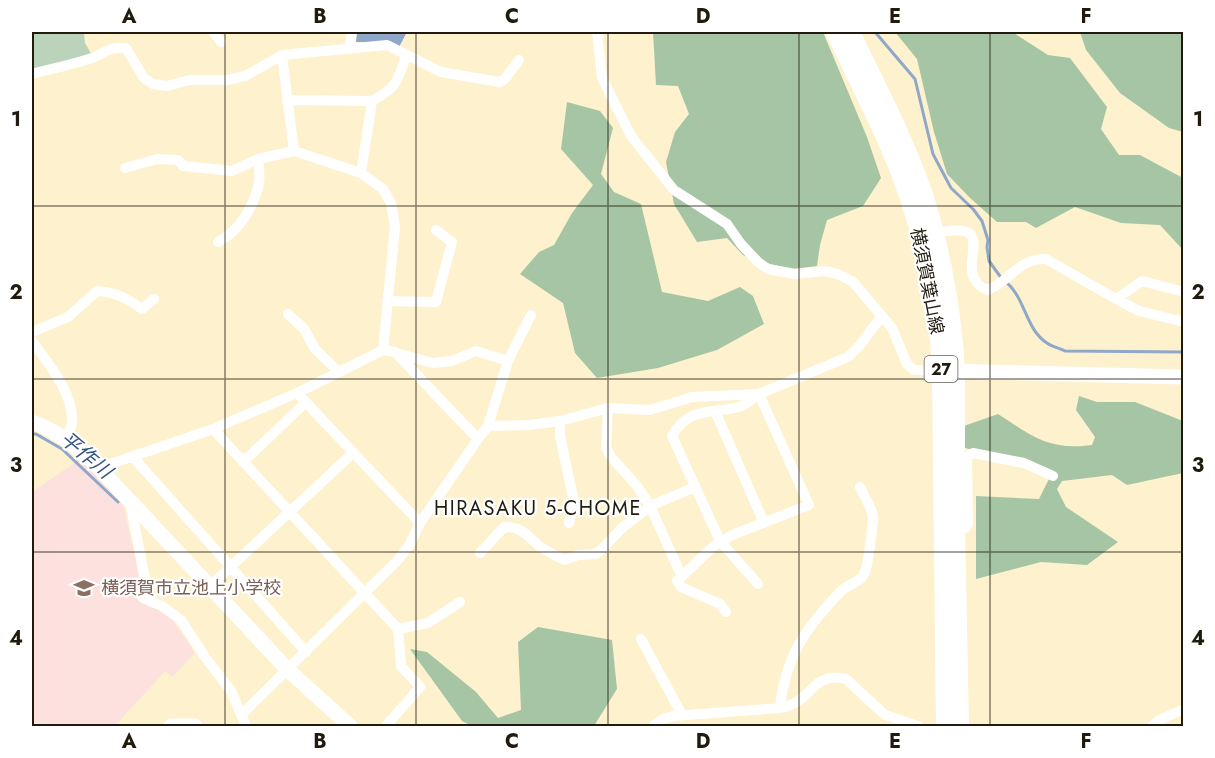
<svg xmlns="http://www.w3.org/2000/svg" width="1215" height="758" font-family="Jost,'Noto Sans JP',sans-serif">
	<rect width="100%" height="100%" fill="#fdf2cd"/>
	<path fill="#fce1de" d="M79,460L90,469L123,505L136,561L138,577L135,598L145,601L147,606L156,609L172,619L195,653L172,677L165,671L115,726H32V492Z"/>
	<path fill="#bbd3ba" d="M32,32H84L85,43L92,55L32,70Z"/>
	<path fill="#a6c5a5" d="M653,32H823L867,137L881,178L863,206L827,220L820,245L817,266L793,269L752,260L743,255L727,238L697,242L674,204L666,162L675,132L689,114L678,86L656,85Z
		M895,32H1012L1048,55L1070,58L1107,107L1101,129L1119,155H1140L1183,178V250L1160,225L1121,223L1075,207L1036,228L1026,222H997L969,197L947,174L934,132L917,59Z
		M1080,32H1183V132L1169,128L1120,93L1086,50Z
		M567,102L600,111L613,128L601,174L614,192L641,204L662,292L708,301L740,287L753,296L764,324L717,350L658,368L597,378L575,353L563,303L520,274L539,252L554,245L572,213L593,185L561,149Z
		M1079,396L1097,402H1135L1183,421V473L1127,485L1112,475L1062,481L1057,489L1066,507L1118,542L1087,565L1041,562L976,579V496L1039,499L1052,473L962,447L961,427L998,414C1032,436 1049,451 1092,445L1095,437L1076,410Z
		M538,627L612,640L617,689L594,726H472L462,721L410,649L427,652L476,692L498,718L521,710L518,642Z"/>
	<path fill="#8fa7c9" d="M357,32H407L399,47L389,42H356Z"/>
	<g fill="none" stroke-linecap="round" stroke-linejoin="round">
		<path stroke="#8fa7c9" stroke-width="3" d="M875,32L915,79L933,154L951,188L973,209L982,221L988,240L987,247L989,261L1002,279
			M1007,283C1025,298 1026,330 1047,343C1052,347 1060,348 1065,351L1184,352
			M32,434H36L62,449L118,502"/>
		<path stroke="#fff" stroke-width="10" d="M213,32L221,42
			M597,32L602,78L631,136L674,190L727,224L741,244L758,262L768,269L795,274L824,271L838,274L853,282L892,328L907,364L914,370L941,371
			M349,49L352,32
			M282,55L294,151
			M32,74C51,69 70,65 89,59C103,55 108,46 126,48L144,78L153,84L167,86L190,80H227L245,76L282,55L387,45L441,72L499,82L504,80L519,60
			M287,100L372,101
			M125,168L157,159L178,160L183,166L232,171L258,159L294,151L361,173L383,189L391,203L395,227L383,350
			M361,173L372,101C397,87 397,83 406,56
			M930,234C1012,216 945,271 987,290C1011,282 1017,258 1046,259L1116,299L1142,281L1184,292
			M218,242C240,230 253,208 259,183C260,176 259,166 258,159
			M1116,299L1139,311L1184,322
			M387,301L436,302L452,242L436,230
			M288,314L304,329L315,349L339,372
			M32,332L68,317L97,291C115,292 127,298 142,309L154,299
			M32,341C48,363 73,392 72,421C72,427 68,434 66,439
			M396,353L433,363L452,361L476,351L508,361
			M297,393L420,523
			M608,408L606,447L611,457L637,486L650,506L682,577
			M715,411L764,523
			M560,421V436L574,502L569,523
			M488,426L529,425L560,421L608,408L650,410L692,397L759,394L848,357L860,345L881,317
			M213,429L398,629L401,666L420,687L386,726
			M133,457L306,652
			M243,462L305,403
			M99,468L213,429L297,393L383,350L395,352L478,439L488,426L508,361L531,315
			M130,502L145,579L140,593L143,598L162,606L181,620L205,657L231,691L246,726
			M953,528H965L968,524L967,457L973,453L1024,463L1053,476
			M480,553L504,527C520,526 527,535 538,545C546,551 555,555 564,560L578,555L595,554L601,550L622,528L650,506L695,487
			M210,586L353,453
			M726,612L720,604L681,587L677,581L715,545L732,535L809,505L759,394C753,398 746,405 739,407C711,414 689,406 672,436L720,541L758,584
			M398,629L428,623L460,602
			M641,639L682,715
			M780,708C807,704 811,681 830,678C835,677 841,678 846,679L885,715L918,726
			M241,715L398,560L410,544L420,523L478,439
			M653,726L663,719L673,716L780,708C785,657 805,629 840,592C847,584 861,583 865,572C868,566 873,523 873,517C872,508 864,496 860,487
			M1152,726L1159,720L1184,709"/>
		<path stroke="#fff" stroke-width="15" d="M944,371L1184,377
			M32,422C58,431 79,448 99,468L288,670L350,726
			M171,726H195"/>
		<path stroke="#fff" stroke-width="18" d="M835,32C852,69 871,106 888,144C919,214 938,294 941,371L945,726
			M851,32C875,83 902,133 921,186C940,241 953,312 956,371V528L960,726"/>
	</g>
	<path fill="none" stroke="#201b0e" stroke-width="1.5" stroke-opacity="0.55" d="M225,32V726M416,32V726M608,32V726M799,32V726M990,32V726M32,206H1184M32,379H1184M32,552H1184"/>
	<defs>
		<g id="school-bare" transform="scale(1.62)"><path d="M0-5L7-2L0 1L-7-2ZM-4 1L0 2.5L4 1V4Q0 6-4 4Z" fill="#8d6e63" stroke="#fff" stroke-width="2.5" paint-order="stroke"/></g>
	</defs>
	<g fill-rule="evenodd">
		<use href="#school-bare" x="84" y="588"/>
	</g>
	<g text-anchor="middle" dominant-baseline="central" stroke-width="4.5" stroke-linejoin="round" paint-order="stroke">
		<rect fill="#fff" stroke="#635f56" stroke-width="1.5" x="924.5" y="356" width="33" height="26" rx="4.5"/>
		<g font-size="16" font-weight="bold" fill="#201b0e">
			<text x="941" y="369">27</text>
		</g>
		<g font-size="18" fill="#201b0e" stroke="#fff">
			<text transform="translate(927 281) rotate(79)">横須賀葉山線</text>
		</g>
		<g font-size="18" fill="#785e54" stroke="#fff" text-anchor="start">
			<text x="101" y="588">横須賀市立池上小学校</text>
		</g>
		<g font-size="20" font-style="italic" fill="#335483" stroke="#fff">
			<text transform="translate(86 455) rotate(40)">平作川</text>
		</g>
		<g font-size="20" letter-spacing="1.5" fill="#201b0e" stroke="#fff">
			<text x="538" y="508">HIRASAKU 5-CHOME</text>
		</g>
	</g>
	<rect width="1215" height="758" fill="none" stroke="#ffffff" stroke-width="66"/>
	<rect x="33" y="33" width="1149" height="692" fill="none" stroke="#201b0e" stroke-width="2"/>
	<g font-size="20" text-anchor="middle" font-weight="bold" fill="#201b0e">
		<text x="129" y="23">A</text>
		<text x="320" y="23">B</text>
		<text x="512" y="23">C</text>
		<text x="703" y="23">D</text>
		<text x="895" y="23">E</text>
		<text x="1086" y="23">F</text>
		<text x="16" y="126">1</text>
		<text x="1198" y="126">1</text>
		<text x="16" y="299">2</text>
		<text x="1198" y="299">2</text>
		<text x="16" y="472">3</text>
		<text x="1198" y="472">3</text>
		<text x="16" y="645">4</text>
		<text x="1198" y="645">4</text>
		<text x="129" y="748">A</text>
		<text x="320" y="748">B</text>
		<text x="512" y="748">C</text>
		<text x="703" y="748">D</text>
		<text x="895" y="748">E</text>
		<text x="1086" y="748">F</text>
	</g>
</svg>
